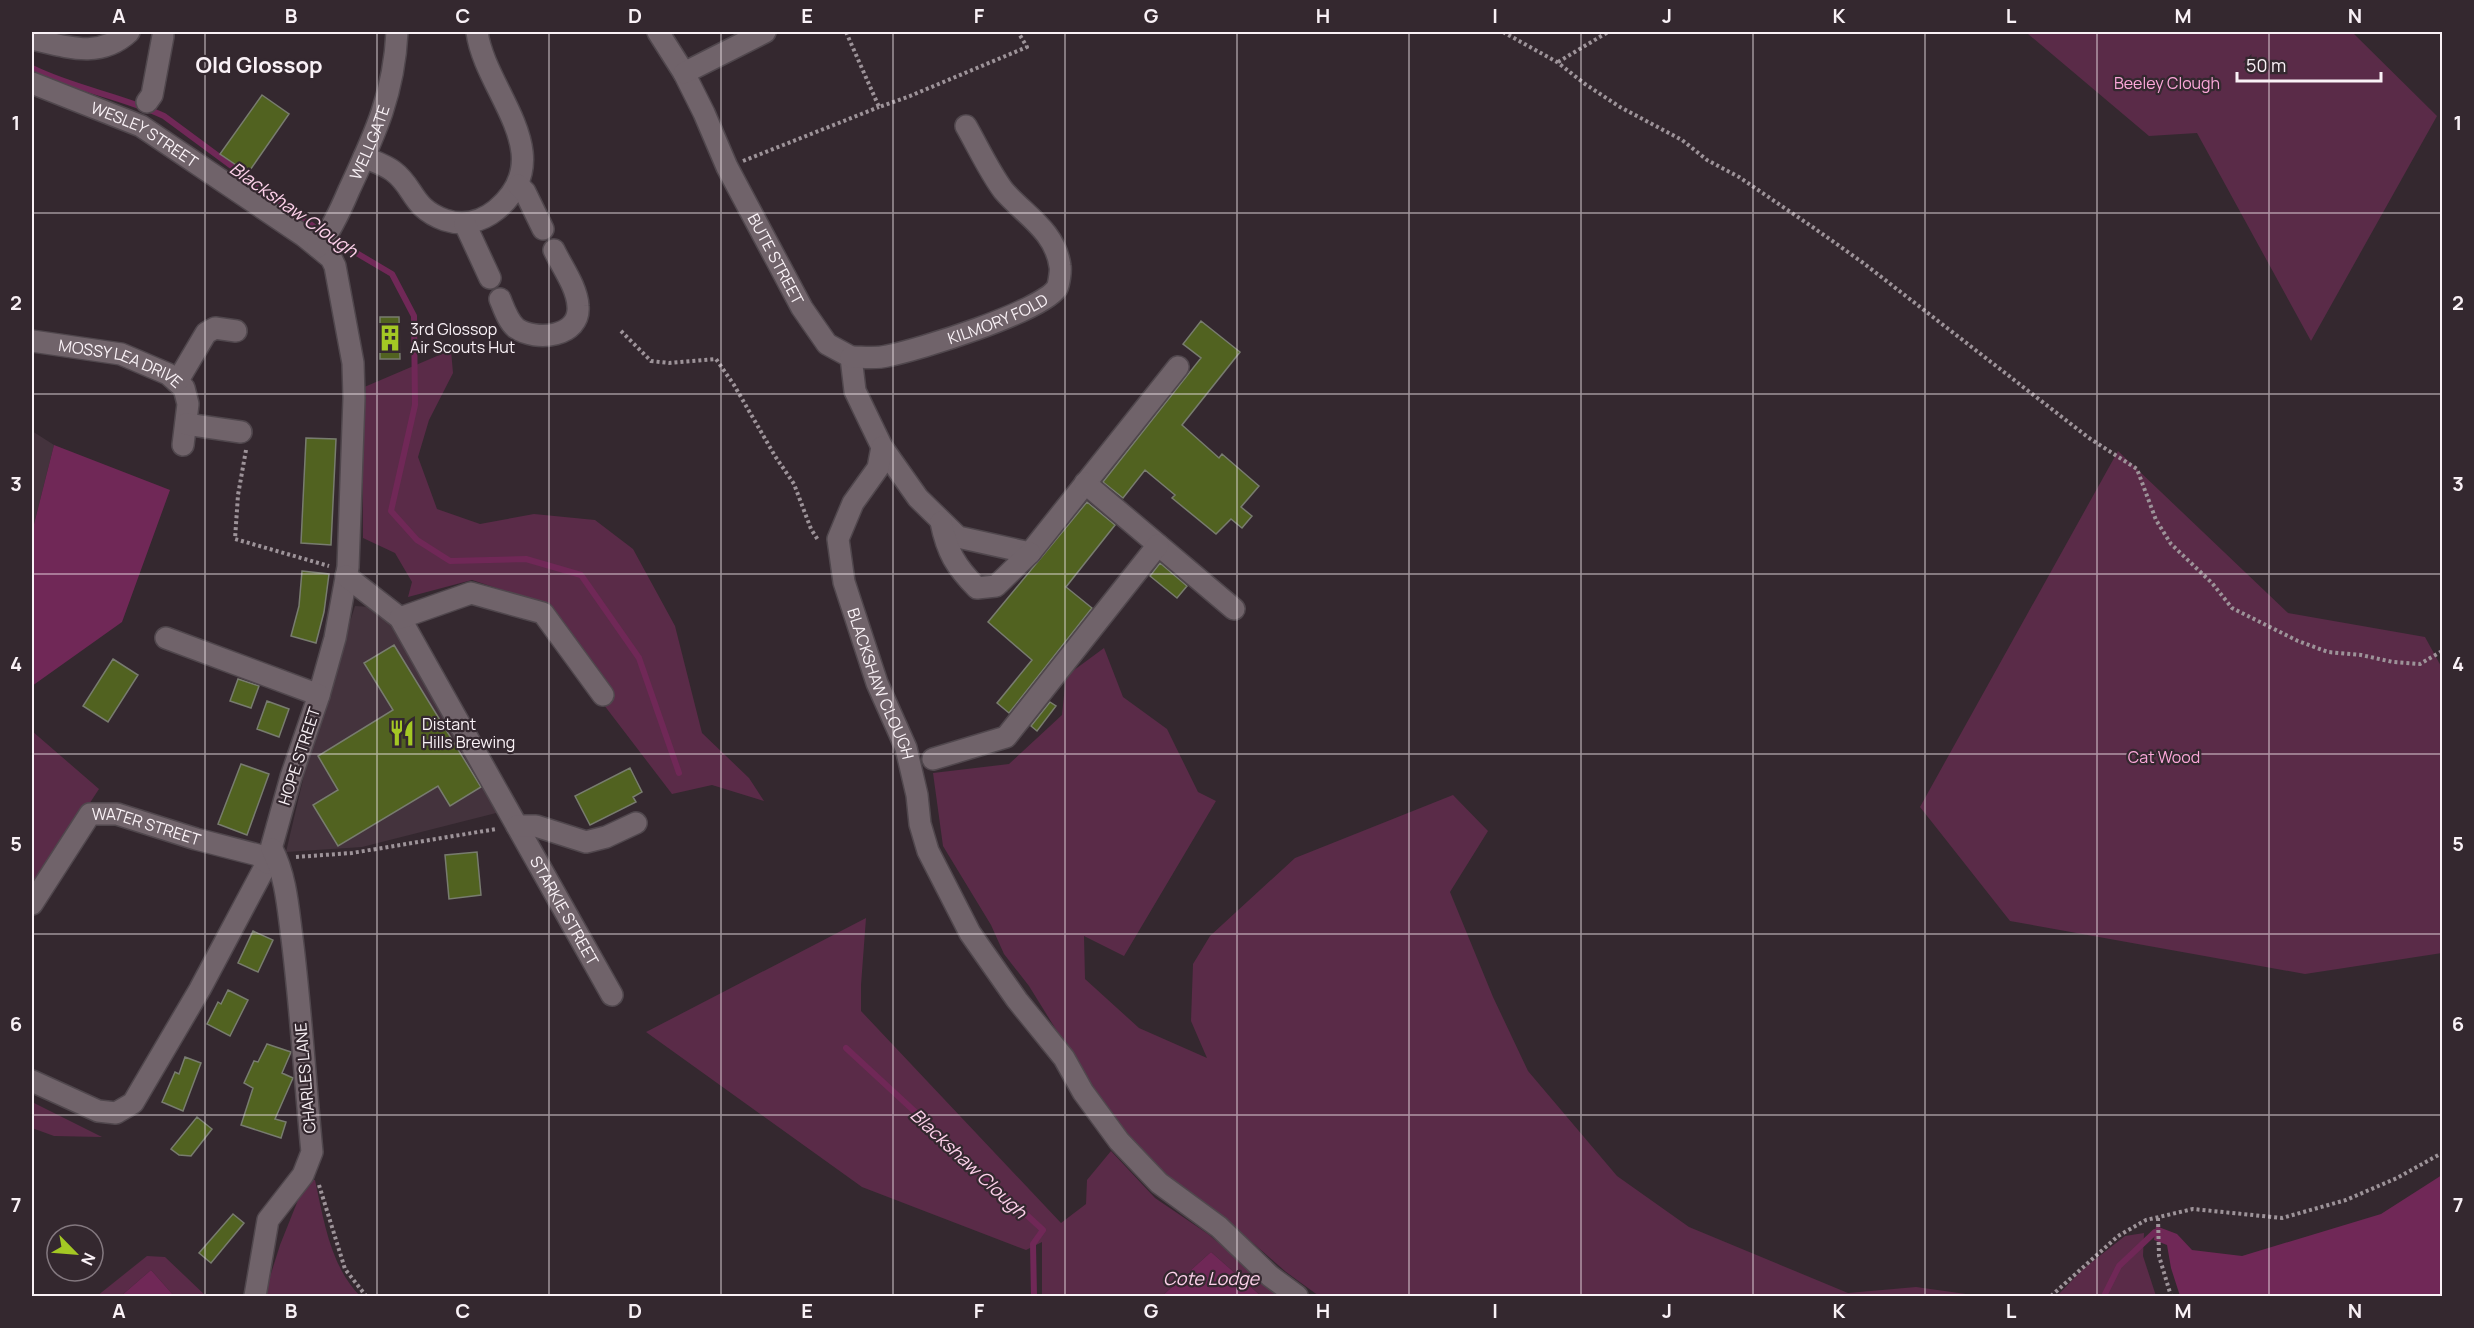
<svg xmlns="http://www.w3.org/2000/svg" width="2474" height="1328" font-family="Manrope,sans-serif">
	<rect width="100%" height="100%" fill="#34282f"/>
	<path fill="#44333d" d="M32,431L54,445L32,532Z
		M355,606L371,607L402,635L504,811L362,847L286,852L310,750Z"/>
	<path fill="#5a2b48" d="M2021,32H2352L2437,116L2311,341L2197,133L2149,136L2028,34Z
		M451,350L453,373L429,420L418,457L437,509L480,524L534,514L595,520L633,549L675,626L702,733L749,778L764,801L712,785L672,794L604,705L613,698L545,604L472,580L408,597L412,582L395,553L363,538L362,388Z
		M2118,451L2288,613L2425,637L2442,668V953L2305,974L2010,921L1920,807Z
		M1104,648L1123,697L1167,729L1198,792L1216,801L1124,956L1084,936L1085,979L1139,1028L1207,1058L1191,1021L1193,964L1210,936L1295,858L1453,795L1488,831L1450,892L1493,997L1528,1071L1617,1176L1689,1227L1848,1293L1916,1287L1966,1294L1969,1296H1319L1286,1272L1221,1215L1180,1187L1127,1137L1091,1086L1029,986L1004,954L991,925L943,846L933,773L1009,764L1062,715L1066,676Z
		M32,731L99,789L32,891Z
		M866,918L861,985V1011L1061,1223L1086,1204L1087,1180L1111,1151L1155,1198L1208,1234L1281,1296H1261L1211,1252L1162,1296H1042V1242L1026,1250L862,1187L646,1032Z
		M32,1102L102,1137L54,1136L32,1128Z
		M306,1180H315C324,1221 330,1265 360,1296H264L280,1245Z
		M2144,1233L2143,1256L2156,1296H2057L2083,1269L2125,1236Z
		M147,1256L165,1257L206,1296H174L151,1270L121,1296H97Z"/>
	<path fill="#702857" d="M54,445L170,490L122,622L32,686V532Z
		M2442,1175V1296H2180L2171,1268L2167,1245L2154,1240L2156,1226L2177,1234L2192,1250L2242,1256L2381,1214Z
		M1211,1252L1261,1296H1162Z
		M151,1270L174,1296H121Z"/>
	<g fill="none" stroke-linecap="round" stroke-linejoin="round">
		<path stroke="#702857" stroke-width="6" d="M32,68C74,89 122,96 164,116L321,232L392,274L414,316L415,405L391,511L417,540L450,561L526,559L581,575L639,658L679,773
			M846,1048L1043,1230L1033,1244L1034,1296
			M2104,1296L2119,1266L2155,1232L2161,1235"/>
	</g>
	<path fill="#516220" stroke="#787c6f" stroke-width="1.5" d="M262,95L289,114L248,173L220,154Z
		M380,317H399L400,359H380Z
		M1201,321L1240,352L1182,425L1219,458L1222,454L1259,486L1241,507L1252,516L1242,528L1231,519L1216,534L1172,498L1175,495L1145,470L1123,498L1103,482L1201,358L1183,344Z
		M306,438L336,439L331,545L301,543Z
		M1087,502L1115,525L1066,587L1092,608L1009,713L997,703L1032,660L988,622Z
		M1160,563L1187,586L1177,598L1150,576Z
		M302,571L329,574L324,612L316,643L291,636L299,606Z
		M394,645L481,787L450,806L438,786L338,846L313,805L338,790L318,756L393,710L364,663Z
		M113,659L138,675L108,722L83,706Z
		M238,679L259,686L251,708L230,701Z
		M267,701L289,709L279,737L257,729Z
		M1050,702L1056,706L1037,731L1031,726Z
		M241,764L269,774L247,835L218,824Z
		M630,768L642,792L633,797L636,802L590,825L575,796Z
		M477,852L481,895L449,899L445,855Z
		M253,931L273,940L258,972L238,963Z
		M228,990L248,1000L230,1036L207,1024L218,1002L221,1004Z
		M267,1044L291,1052L282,1073L293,1078L275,1119L286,1122L281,1138L241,1125L253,1088L244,1083L254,1061L258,1062Z
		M185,1057L201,1063L183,1111L162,1102L175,1072L179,1074Z
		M197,1117L212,1129L191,1156L179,1155L171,1149Z
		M233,1214L244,1223L211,1263L199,1253Z"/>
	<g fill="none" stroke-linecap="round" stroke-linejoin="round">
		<g stroke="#50474d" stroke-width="24">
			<g id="minor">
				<path id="s1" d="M658,32L684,73L704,113L727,167L802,308L827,344L851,357L855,391L882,447L918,498L958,537L1030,553L1178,367"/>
				<path d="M32,39C67,47 100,59 129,32"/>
				<path d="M684,73L765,32"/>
				<path id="s2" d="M32,83L141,126L304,236L331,258L335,266L353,363L354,398L348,567L335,638L319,695L291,777L267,863L200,989L133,1103L116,1113L98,1111L32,1081"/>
				<path d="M147,102L152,95L163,36"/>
				<path d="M364,157C373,161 385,165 393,171C415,187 411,208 445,220C463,226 481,222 496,210C562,156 485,92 477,32"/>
				<path d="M518,185L525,192L543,229"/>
				<path d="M465,224L490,278"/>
				<path id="s3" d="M318,247C331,231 341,209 349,190C375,134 394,94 397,32"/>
				<path d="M500,299C504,309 508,321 516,328C536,342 581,337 578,306C577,287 562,267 554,250"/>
				<path id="s4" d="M32,341L121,354L168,374L184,388L188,404L183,445"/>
				<path id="s5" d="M851,357C862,357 876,359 887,356C918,350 1041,312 1057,288C1059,284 1061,270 1060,266C1055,230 1023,214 1003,190C989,171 978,147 966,126"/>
				<path d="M177,382L206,333L215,328L236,331"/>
				<path d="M186,424L241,432"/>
				<path id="s6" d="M882,447L878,468L853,503L838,539L844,582L877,683L906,748L917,795L920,824L928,851L970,933L1017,1000L1064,1058L1083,1092L1119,1141L1159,1183L1219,1227L1270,1276L1297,1296"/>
				<path d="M1085,483L1234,609"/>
				<path d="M941,522C947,552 956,567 977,588L996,586L1030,553"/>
				<path id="s7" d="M346,576L400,618L612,995"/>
				<path d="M400,618L471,593L543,613L603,695"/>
				<path d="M166,638L319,695"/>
				<path d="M933,759L1006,737L1158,545"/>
				<path d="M517,826H536L586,842L606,837L636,823"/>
				<path id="s8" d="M32,904L90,814H117L196,839L258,855L267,863"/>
				<path d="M255,1296L268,1220L303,1175L312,1152C305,1081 301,1009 292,938C288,908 286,876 272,849"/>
			</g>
		</g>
		<path stroke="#9d9399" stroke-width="4" stroke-dasharray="3 3" stroke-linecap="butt" d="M846,32L879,107L910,96L1027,47L1018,32
			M1503,32L1557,62L1585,84L1620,107L1682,140L1707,160L1739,177L1814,228L1862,262L2089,438L2137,469L2156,520L2171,544L2212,583L2232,608L2298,641L2328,652L2361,655L2393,662L2420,664L2442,651
			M1558,62L1608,32
			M743,161L879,107
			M621,331L651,361L669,363L716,359L734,385L775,456L794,484L811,529L818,540
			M246,450L238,495L235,539L329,566
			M296,857L352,853L496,829
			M319,1185L345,1269L366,1296
			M2158,1218L2159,1256L2171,1296
			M2051,1296L2118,1236L2146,1220L2193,1209L2282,1218L2346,1200L2397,1178L2442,1153"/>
		<use href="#minor" stroke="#70636a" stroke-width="21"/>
	</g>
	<path fill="none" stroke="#f9f1f6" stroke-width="1.5" stroke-opacity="0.55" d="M205,32V1296M377,32V1296M549,32V1296M721,32V1296M893,32V1296M1065,32V1296M1237,32V1296M1409,32V1296M1581,32V1296M1753,32V1296M1925,32V1296M2097,32V1296M2269,32V1296M32,213H2442M32,394H2442M32,574H2442M32,754H2442M32,934H2442M32,1115H2442"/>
	<defs>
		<g id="building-bare" transform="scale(2.07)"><path d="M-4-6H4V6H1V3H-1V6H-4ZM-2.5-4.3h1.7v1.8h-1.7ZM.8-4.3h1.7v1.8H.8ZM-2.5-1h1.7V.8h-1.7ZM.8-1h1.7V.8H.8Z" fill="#a4c824" stroke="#34282f" stroke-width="2.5" paint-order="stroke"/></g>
		<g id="restaurant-bare" transform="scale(2.07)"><path d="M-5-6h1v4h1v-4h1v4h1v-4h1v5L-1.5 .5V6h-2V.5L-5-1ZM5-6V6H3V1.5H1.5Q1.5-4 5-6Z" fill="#a4c824" stroke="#34282f" stroke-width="2.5" paint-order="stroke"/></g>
	</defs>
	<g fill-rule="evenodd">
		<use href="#building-bare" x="390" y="338"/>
		<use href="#restaurant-bare" x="402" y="733"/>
	</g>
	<g text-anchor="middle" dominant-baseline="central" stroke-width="4.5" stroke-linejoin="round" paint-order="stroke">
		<g font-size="16" fill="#fca8da" stroke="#34282f">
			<text x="2167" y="83">Beeley Clough</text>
			<text x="2164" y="757">Cat Wood</text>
		</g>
		<g font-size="16" fill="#f9f1f6" stroke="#34282f">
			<text stroke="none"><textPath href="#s2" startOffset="124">WESLEY STREET</textPath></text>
			<text stroke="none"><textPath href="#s3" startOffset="117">WELLGATE</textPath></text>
			<text stroke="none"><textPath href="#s1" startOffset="256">BUTE STREET</textPath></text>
			<text stroke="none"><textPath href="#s5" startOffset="153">KILMORY FOLD</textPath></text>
			<text stroke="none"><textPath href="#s4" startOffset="92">MOSSY LEA DRIVE</textPath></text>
			<text stroke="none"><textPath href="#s6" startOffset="255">BLACKSHAW CLOUGH</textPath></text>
			<text transform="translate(299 756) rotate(-72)">HOPE STREET</text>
			<text stroke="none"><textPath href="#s8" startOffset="165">WATER STREET</textPath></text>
			<text stroke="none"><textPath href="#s7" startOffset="404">STARKIE STREET</textPath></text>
			<text transform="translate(305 1078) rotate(-95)">CHARLES LANE</text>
		</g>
		<g font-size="16" fill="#f9f1f6" stroke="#34282f" text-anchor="start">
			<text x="410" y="329">3rd Glossop<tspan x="410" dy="18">Air Scouts Hut</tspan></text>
			<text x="422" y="724">Distant<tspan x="422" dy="18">Hills Brewing</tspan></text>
		</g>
		<g font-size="18" font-style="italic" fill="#fdd1ea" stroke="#34282f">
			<text transform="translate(294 209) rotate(35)">Blackshaw Clough</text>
			<text transform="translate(969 1163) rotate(43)">Blackshaw Clough</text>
			<text x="1211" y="1278">Cote Lodge</text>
		</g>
		<g font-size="22" font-weight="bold" fill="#f9f1f6" stroke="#34282f">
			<text x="259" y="65">Old Glossop</text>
		</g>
	</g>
	<rect width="2474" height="1328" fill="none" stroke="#34282f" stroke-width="66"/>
	<g transform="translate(75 1253) rotate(115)"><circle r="28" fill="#34282f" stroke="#83787f" stroke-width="1.5"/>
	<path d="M0-4.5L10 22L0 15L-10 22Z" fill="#a4c824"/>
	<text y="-9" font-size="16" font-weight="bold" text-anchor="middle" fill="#f9f1f6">N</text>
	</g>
	<path d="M2237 72v9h144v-9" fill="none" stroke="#f9f1f6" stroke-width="3"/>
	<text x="2246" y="72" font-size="18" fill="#f9f1f6" stroke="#34282f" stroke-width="4.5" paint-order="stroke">50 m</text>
	<rect x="33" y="33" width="2408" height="1262" fill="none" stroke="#f9f1f6" stroke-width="2"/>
	<g font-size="20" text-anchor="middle" font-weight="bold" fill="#f9f1f6">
		<text x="119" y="23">A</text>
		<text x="291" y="23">B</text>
		<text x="463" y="23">C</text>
		<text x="635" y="23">D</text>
		<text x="807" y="23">E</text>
		<text x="979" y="23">F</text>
		<text x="1151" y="23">G</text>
		<text x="1323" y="23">H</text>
		<text x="1495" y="23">I</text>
		<text x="1667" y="23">J</text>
		<text x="1839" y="23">K</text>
		<text x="2011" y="23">L</text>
		<text x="2183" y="23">M</text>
		<text x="2355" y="23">N</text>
		<text x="16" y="130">1</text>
		<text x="2458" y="130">1</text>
		<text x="16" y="310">2</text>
		<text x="2458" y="310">2</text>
		<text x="16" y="491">3</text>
		<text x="2458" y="491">3</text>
		<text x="16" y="671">4</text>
		<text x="2458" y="671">4</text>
		<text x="16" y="851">5</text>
		<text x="2458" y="851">5</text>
		<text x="16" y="1031">6</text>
		<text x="2458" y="1031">6</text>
		<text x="16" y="1212">7</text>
		<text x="2458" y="1212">7</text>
		<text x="119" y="1318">A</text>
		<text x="291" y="1318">B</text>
		<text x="463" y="1318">C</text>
		<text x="635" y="1318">D</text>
		<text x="807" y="1318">E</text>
		<text x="979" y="1318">F</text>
		<text x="1151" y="1318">G</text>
		<text x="1323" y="1318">H</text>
		<text x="1495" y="1318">I</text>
		<text x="1667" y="1318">J</text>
		<text x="1839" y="1318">K</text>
		<text x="2011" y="1318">L</text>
		<text x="2183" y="1318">M</text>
		<text x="2355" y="1318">N</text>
	</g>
</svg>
